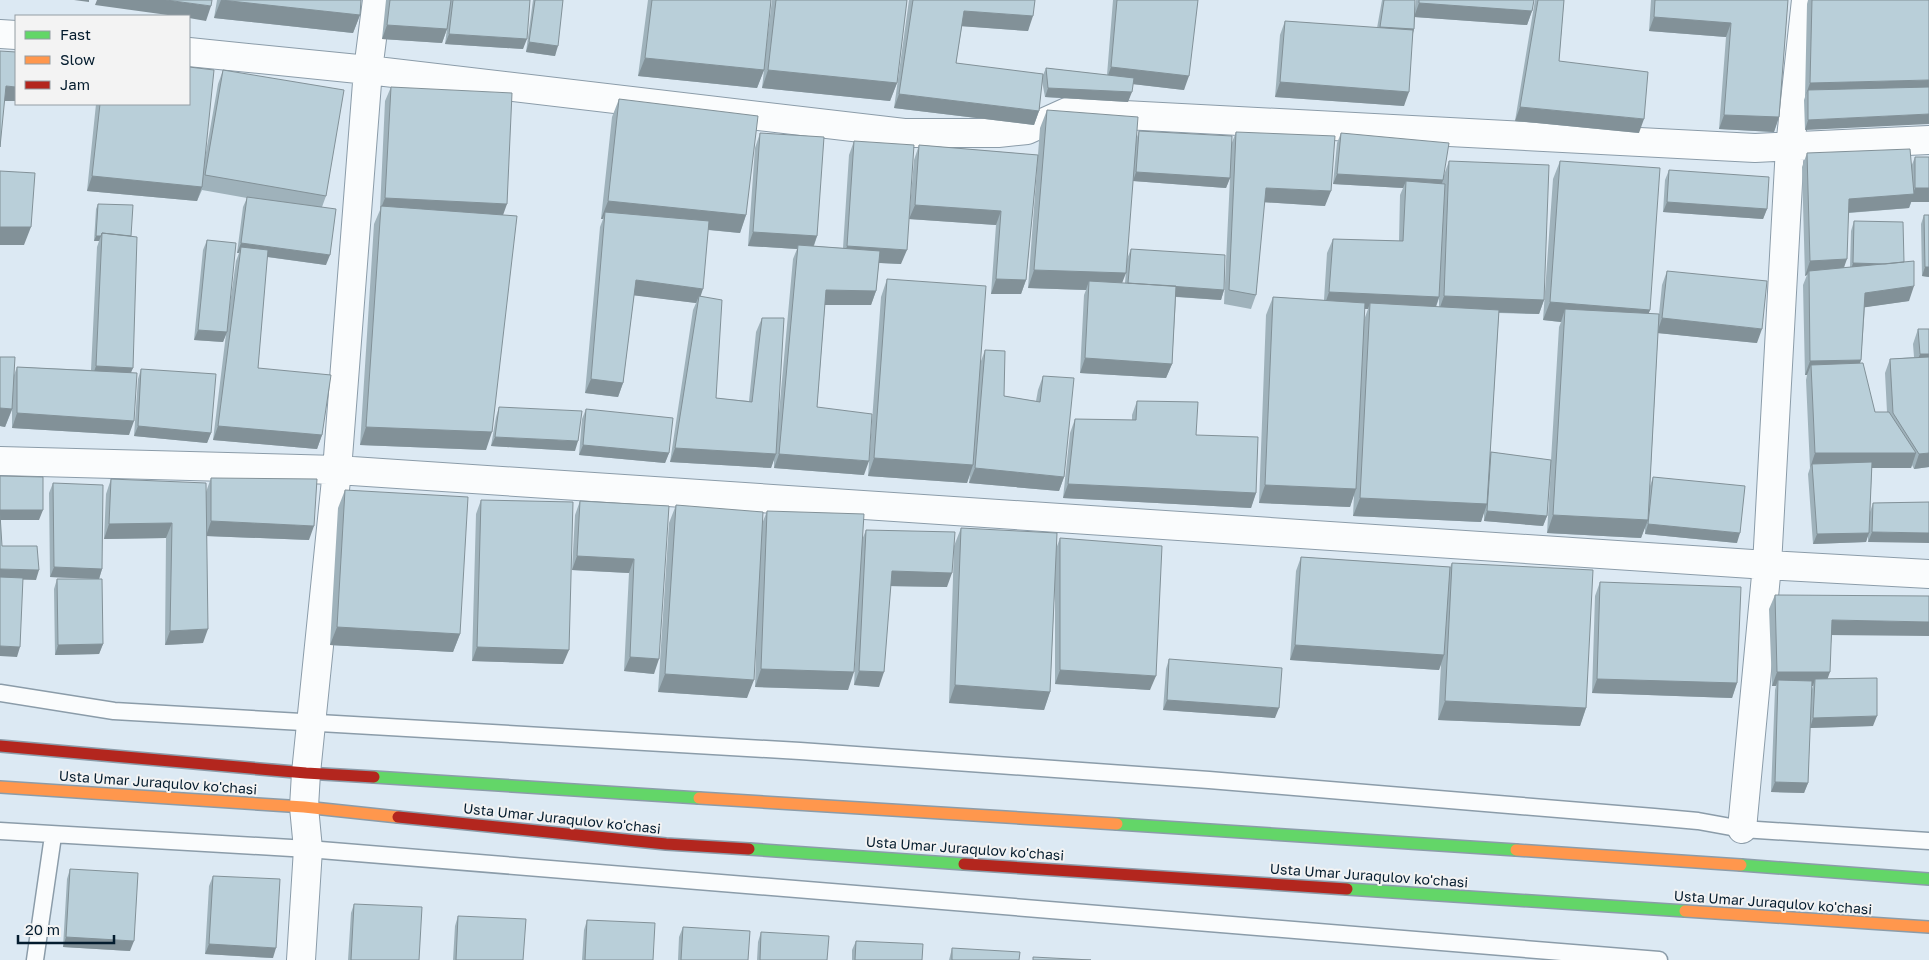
<svg xmlns="http://www.w3.org/2000/svg" width="1929" height="960" font-family="'Golos Text',sans-serif">
	<rect width="100%" height="100%" fill="#dce9f3"/>
	<g fill="none" stroke-linecap="round" stroke-linejoin="round">
		<g stroke="#8b9ca9" stroke-width="19">
			<path id="lane" d="M0,693L114,711L800,751L1209,780L1654,817L1698,821L1742,829L1929,841
				M0,831L308,849L1659,960
				M35,960L53,836"/>
		</g>
		<g stroke="#8b9ca9" stroke-width="30">
			<path id="street" d="M0,34L16,35
				M189,52L368,70L904,133H998L1027,130L1067,112L1755,148L1929,140
				M0,461L337,470L1767,565L1929,574
				M1742,829L1767,565L1790,147L1806,0
				M301,960L308,849L304,807L306,773L337,470L368,70L377,0"/>
		</g>
		<g stroke="#8b9ca9" stroke-width="14">
			<path id="fast" d="M374,777L699,798
				M1117,824L1516,850
				M749,849L964,864
				M1741,865L1929,879
				M1347,889L1685,911"/>
		</g>
		<g stroke="#8b9ca9" stroke-width="14">
			<path id="slow" d="M0,787L304,807L398,817
				M699,798L1117,824
				M1516,850L1741,865
				M1685,911L1929,927"/>
		</g>
		<g stroke="#8b9ca9" stroke-width="14">
			<path id="jam" d="M0,746L306,773L374,777
				M398,817L666,844L749,849
				M964,864L1347,889"/>
		</g>
		<use href="#lane" stroke="#fafcfd" stroke-width="16"/>
		<use href="#street" stroke="#fafcfd" stroke-width="28"/>
		<use href="#fast" stroke="#63d668" stroke-width="11"/>
		<use href="#slow" stroke="#ff974d" stroke-width="11"/>
		<use href="#jam" stroke="#b3261e" stroke-width="11"/>
	</g>
	<path fill="#9fb2bb" fill-rule="evenodd" d="M217,0H361L360,15L353,33L214,18Z
		M386,0H530L523,49L445,44L447,29L442,43L382,39Z
		M533,0H563L555,56L526,52Z
		M648,0H771L764,65L772,0H907L897,83L890,101L762,88L764,70L757,88L638,76Z
		M909,0H1035L1028,31L962,26L956,63L1043,75L1046,68L1107,75L1113,0H1198L1184,90L1133,84L1128,102L1045,97L1042,81L1039,111L1034,125L894,108Z
		M1382,0H1415V9L1416,0H1534L1532,11L1527,25L1415,17L1414,29L1413,34L1404,106L1275,97L1280,35L1285,21L1377,28Z
		M1535,0H1564L1559,61L1639,133L1515,121Z
		M1651,0H1788L1779,117L1774,132L1719,129L1726,37L1649,31Z
		M1808,0H1929L1805,130L1804,100L1805,97L1807,4Z
		M223,70L326,196L322,207L326,265L267,257L258,368L322,435L317,449L213,440L226,334L223,342L194,340L203,250L207,240L228,318L236,261L239,253H237L243,207L247,198L202,190L197,201L87,191L96,104H189L205,158L218,84Z
		M391,87L503,215L486,450L360,445L374,224L380,210L385,101Z
		M619,99L746,215L740,233L708,230L700,296L716,398L749,401L756,332L762,318L779,413L793,259L797,249L748,246L755,148L760,133L817,236L814,246L843,248L849,155L854,141L901,264L879,263L876,291L871,305H825L817,407L864,475L774,468V459L771,468L670,462L693,310L696,303L634,295L623,383L618,397L585,393L600,227L603,219H601L612,117Z
		M1047,110L1136,140L1139,131L1231,145L1236,132L1325,206L1264,202L1256,295L1251,309L1224,304L1230,178L1226,188L1133,181L1122,283H1125L1127,259L1131,249L1224,290L1221,300L1176,297L1172,364L1166,378L1080,373L1084,295L1086,290L1028,288L1040,128Z
		M1341,133L1444,175L1449,161L1544,300L1539,314L1499,313L1490,455L1491,452L1551,460L1559,327L1561,322L1543,320L1553,179L1560,161L1650,310L1648,314H1659L1662,285L1667,271L1757,343L1658,333L1650,486L1653,477L1737,543L1645,534V527L1641,538L1547,533L1551,466L1547,516L1543,526L1484,521V511L1481,522L1353,516L1354,494L1350,507L1259,503L1266,315L1273,297L1324,300L1327,253L1333,239L1399,241L1400,195L1403,188L1333,184L1337,143ZM1439,298V307H1436ZM1364,309H1368L1364,320Z
		M919,145L1038,155L1026,280L1021,294H991L996,225L909,219L914,160Z
		M1807,153L1911,167L1915,157H1929L1909,208L1849,213L1844,268L1850,267L1851,231L1854,221L1904,262L1909,301L1865,307L1861,360L1860,363L1875,412H1887L1885,373L1890,359L1914,357L1913,344L1918,329H1929V467L1914,469L1912,465L1911,468H1872L1870,512L1873,503L1929,502L1868,542V534L1866,542L1813,544L1808,474L1810,468L1806,380L1807,375H1805L1803,285L1807,275L1805,276L1802,167Z
		M1669,170L1767,209L1763,219L1663,212L1665,180Z
		M98,204L131,236V372L129,435L12,428V410L5,427L0,426V357L14,375L17,367L91,370L97,247L99,241H94L96,209Z
		M1924,215L1929,277L1922,276L1921,224Z
		M887,279L981,361L985,350L1004,396L1036,401L1038,390L1043,376L1064,477L1059,491L969,483L970,474L967,483L868,476L881,297Z
		M141,369L211,433L207,443L134,436L138,379Z
		M1137,401L1196,435L1256,493L1251,508L1063,498L1070,433L1075,419L1132,420V415Z
		M499,407L575,451L491,446L496,417Z
		M586,409L669,453L665,463L579,455L582,419Z
		M211,478L309,540L207,536L203,643L165,645L166,538L104,539L106,494L111,479L206,492Z
		M53,483L102,569L99,579L103,644L99,654L55,655L54,589L57,579H96L50,577L49,493Z
		M345,490L460,634L453,652L330,645L338,508Z
		M481,500L563,664L472,661L476,514Z
		M580,501L669,506L654,674L624,671L629,573L572,570L575,515Z
		M676,505L762,524L767,511L862,540L866,530L947,587L890,586L879,687L854,685L856,644L848,690L755,687L757,622L747,698L658,692L669,523Z
		M961,528L1056,549L1060,538L1150,690L1055,684V581L1050,692L1044,710L949,703L954,546Z
		M1301,557L1450,567L1452,563L1586,708L1580,726L1438,720L1441,664L1439,670L1290,660L1296,571Z
		M1600,582L1737,683L1732,698L1592,693L1595,596Z
		M1775,595L1832,635L1827,679L1873,726L1810,728L1808,783L1804,793L1771,792L1775,690L1776,686H1772L1769,609ZM1812,686H1813L1812,689L1810,720Z
		M1169,659L1275,718L1163,710L1166,669Z
		M70,869L130,951L63,947L67,879Z
		M213,876L273,958L205,954L209,886Z
		M354,904L419,960H348L351,913Z
		M458,916L523,960H453L455,926Z
		M587,920L653,960H582L584,930Z
		M683,927L748,960H678L679,937Z
		M761,932L827,960H757L758,942Z
		M856,941L922,960H852V950Z
		M952,948L1019,960H949Z"/>
	<path fill="#829198" d="M74,0H89V2Z
		M97,0H166L211,6L206,21L189,18V16H175L95,5Z
		M221,0L360,15L353,33L214,18Z
		M1419,3L1532,11L1527,25L1414,17Z
		M964,11L1033,16L1028,31L959,26Z
		M1654,17L1731,23L1726,37L1649,31Z
		M387,25L447,29L442,43L382,39Z
		M1380,27L1414,29L1411,39Z
		M449,34L527,39L523,49L445,44Z
		M529,42L558,46L555,56L526,52Z
		M645,58L764,70L757,88L638,76Z
		M1111,67L1189,76L1184,90L1106,81Z
		M768,70L897,83L890,101L762,88Z
		M1929,80V94L1808,90L1805,97L1810,83Z
		M1280,82L1409,92L1404,106L1275,97Z
		M6,86L16,87V101H1Z
		M1048,88L1132,92L1128,102L1045,97Z
		M899,94L1039,111L1034,125L894,108Z
		M59,104H88L87,105Z
		M1520,107L1644,119L1639,133L1515,121Z
		M1929,114V124L1805,130L1808,120Z
		M1724,115L1779,117L1774,132L1719,129Z
		M1136,172L1230,178L1226,188L1133,181Z
		M1337,174L1443,180L1440,190L1406,181L1403,188L1333,184Z
		M92,176L202,187L197,201L87,191Z
		M1266,188L1331,191L1325,206L1260,202Z
		M1915,188H1929V202H1911L1909,208L1844,213L1849,199L1913,194Z
		M385,198L507,204L502,218L381,208Z
		M608,201L746,215L740,233L604,219L605,212L603,219H601Z
		M1667,202L1767,209L1763,219L1663,212Z
		M915,205L1001,211L996,225L909,219Z
		M0,227H31L24,245H0Z
		M753,232L817,236L812,250L798,245L797,249L748,246Z
		M96,236H101L99,241H94Z
		M241,243L330,255L326,265L240,253L241,247L239,253H237Z
		M847,246L907,250L901,264L842,261Z
		M1847,259L1842,273L1809,271L1807,275L1805,276L1810,261Z
		M1853,263L1904,264L1850,273Z
		M1925,267H1929V277L1922,276Z
		M1034,270L1126,273L1119,291L1089,281L1086,290L1028,288Z
		M996,279L1026,280L1021,294H991Z
		M636,280L703,289L698,304L699,296L696,303L631,295Z
		M1128,283L1224,290L1221,300L1125,293Z
		M1914,286L1909,301L1860,308L1865,293Z
		M826,290L876,291L871,305H821Z
		M1329,292L1439,297L1434,312L1370,303L1368,309L1324,307Z
		M1444,296L1544,300L1539,314L1439,310Z
		M1550,302L1650,310L1643,328L1565,309L1561,322L1543,320Z
		M1662,318L1762,329L1757,343L1657,333Z
		M198,330L227,332L223,342L194,340Z
		M1920,354H1929V368L1914,369Z
		M1085,358L1172,364L1166,378L1080,373Z
		M1861,360L1856,374L1811,365L1807,375H1805L1810,361Z
		M96,366L133,368L127,382L91,380Z
		M591,379L623,383L618,397L585,393Z
		M0,408L12,409L5,427L0,426Z
		M17,413L134,421L129,435L12,428Z
		M138,426L211,433L207,443L134,436Z
		M218,426L322,435L317,449L213,440Z
		M366,427L492,432L486,450L360,445Z
		M495,437L578,441L575,451L491,446Z
		M583,445L669,453L665,463L579,455Z
		M675,448L776,454L771,468L670,462Z
		M1815,453H1916L1911,468H1812V464L1810,468Z
		M1929,453V467L1914,469L1919,454Z
		M779,454L869,461L864,475L774,468Z
		M874,458L973,465L967,483L868,476Z
		M975,468L1064,477L1059,491L969,483Z
		M1068,484L1256,493L1251,508L1063,498Z
		M1265,485L1356,489L1350,507L1259,503Z
		M1360,498L1487,504L1481,522L1353,516Z
		M0,510H43L39,520H0Z
		M1487,511L1547,516L1543,526L1484,521Z
		M1553,515L1648,520L1641,538L1547,533Z
		M211,521L314,526L309,540L206,536Z
		M172,523L166,538L104,539L109,524Z
		M1648,524L1740,533L1737,543L1645,534Z
		M1872,532L1929,533V543L1868,542Z
		M1869,533L1866,542L1813,544L1817,534Z
		M577,556L634,559L629,573L572,570Z
		M54,567L102,569L99,579L50,577Z
		M0,569L39,570L36,580L0,579Z
		M892,571L952,573L947,587L886,586Z
		M1832,620L1929,622V636L1827,635Z
		M337,627L460,634L453,652L330,645Z
		M208,629L203,643L165,645L170,631Z
		M103,644L99,654L55,655L58,645Z
		M1295,645L1444,655L1439,670L1290,660Z
		M0,646L20,647L17,657L0,656Z
		M477,647L569,650L563,664L472,661Z
		M630,657L659,659L654,674L624,671Z
		M761,669L854,672L848,690L755,687Z
		M1060,670L1156,676L1150,690L1055,684Z
		M859,671L884,672L879,687L854,685Z
		M1777,672H1830L1825,686L1815,679L1813,686H1778V680L1776,686H1772Z
		M665,674L754,680L747,698L658,692Z
		M1597,679L1737,683L1732,698L1592,693Z
		M955,685L1050,692L1044,710L949,703Z
		M1167,700L1279,708L1275,718L1163,710Z
		M1445,701L1586,708L1580,726L1438,720Z
		M1877,716L1873,726L1810,728L1813,718Z
		M1775,782L1808,783L1804,793L1771,792Z
		M66,937L134,941L130,951L63,947Z
		M209,944L276,948L273,958L205,954Z"/>
	<path fill="#b9cfd9" stroke="#829198" d="M166,0H212L211,6Z
		M221,0H361L360,15Z
		M390,0H451L447,29L387,25Z
		M453,0H530L527,39L449,34Z
		M535,0H563L558,46L529,42Z
		M652,0H771L764,70L645,58Z
		M776,0H907L897,83L768,70Z
		M913,0H1035L1033,16L964,11L956,63L1043,74L1039,111L899,94Z
		M1117,0H1198L1189,76L1111,67Z
		M1384,0H1415L1414,29L1380,27Z
		M1419,0H1534L1532,11L1419,3Z
		M1538,0H1564L1559,61L1648,72L1644,119L1520,107Z
		M1655,0H1788L1779,117L1724,115L1731,23L1654,17Z
		M1812,0H1929V80L1810,83Z
		M1285,21L1413,30L1409,92L1280,82Z
		M0,51L16,52V87L6,86L0,147Z
		M189,67L214,70L202,187L92,176L100,104H189Z
		M1046,68L1134,78L1132,92L1048,88Z
		M223,70L344,90L326,196L205,175Z
		M391,87L512,93L507,204L385,198Z
		M1929,87V114L1808,120V90Z
		M619,99L758,116L746,215L608,201Z
		M1047,110L1138,117L1126,273L1034,270Z
		M1139,131L1232,136L1230,178L1136,172Z
		M1236,132L1335,136L1331,191L1266,188L1256,295L1229,290Z
		M760,133L824,137L817,236L753,232Z
		M1341,133L1449,143L1443,180L1337,174Z
		M854,141L914,145L907,250L847,246Z
		M919,145L1038,155L1026,280L996,279L1001,211L915,205Z
		M1910,149L1914,194L1849,199L1847,259L1810,261L1807,153Z
		M1915,157H1929V188H1915Z
		M1449,161L1549,165L1544,300L1444,296Z
		M1560,161L1660,168L1650,310L1550,302Z
		M1669,170L1769,177L1767,209L1667,202Z
		M0,171L35,173L31,227H0Z
		M1406,181L1445,184L1439,297L1329,292L1333,239L1403,241Z
		M247,197L336,209L330,255L241,243Z
		M98,204L133,205L131,236L102,233L101,236H96Z
		M381,206L517,216L492,432L366,427Z
		M605,212L709,221L703,289L636,280L623,383L591,379Z
		M1924,215H1929V267H1925Z
		M1854,221L1903,222L1904,262L1885,264L1853,263Z
		M102,233L137,237L133,368L96,366Z
		M207,240L236,243L227,332L198,330Z
		M798,245L880,251L876,291L826,290L817,407L872,414L869,461L779,454Z
		M241,247L268,250L258,368L331,375L322,435L218,426Z
		M1131,249L1225,255L1224,290L1128,283Z
		M1914,261V286L1865,293L1861,360L1810,361L1809,271Z
		M1667,271L1767,281L1762,329L1662,318Z
		M887,279L986,286L973,465L874,458Z
		M1089,281L1176,286L1172,364L1085,358Z
		M699,296L722,300L716,398L752,402L762,318H784L776,454L675,448Z
		M1273,297L1365,303L1356,489L1265,485Z
		M1370,303L1499,310L1487,504L1360,498Z
		M1565,309L1659,314L1648,520L1553,515Z
		M1918,329H1929V354H1920Z
		M985,350L1005,351L1004,396L1040,402L1043,376L1074,378L1064,477L975,468Z
		M0,357H15L12,409L0,408Z
		M1929,357V453L1919,454L1893,413L1890,359Z
		M1863,363L1875,412H1889L1916,453H1815L1811,365Z
		M17,367L137,373L134,421L17,413Z
		M141,369L216,374L211,433L138,426Z
		M1137,401L1198,402L1196,435L1258,437L1256,493L1068,484L1075,419L1136,420Z
		M499,407L582,411L578,441L495,437Z
		M586,409L673,418L669,453L583,445Z
		M1491,452L1551,460L1547,516L1487,511Z
		M1872,462L1869,533L1817,534L1812,464Z
		M0,476L43,477V510H0Z
		M1653,477L1745,486L1740,533L1648,524Z
		M211,478L317,479L314,526L211,521Z
		M111,479L206,483L208,629L170,631L172,523L109,524Z
		M53,483L103,485L102,569L54,567Z
		M345,490L468,497L460,634L337,627Z
		M481,500L573,502L569,650L477,647Z
		M580,501L669,506L659,659L630,657L634,559L577,556Z
		M1929,502V533L1872,532L1873,503Z
		M676,505L763,512L754,680L665,674Z
		M767,511L864,514L854,672L761,669Z
		M0,514L2,546H37L39,570L0,569Z
		M961,528L1057,533L1050,692L955,685Z
		M866,530L955,532L952,573L892,571L884,672L859,671Z
		M1060,538L1162,546L1156,676L1060,670Z
		M1301,557L1450,567L1444,655L1295,645Z
		M1452,563L1593,570L1586,708L1445,701Z
		M0,577L23,578L20,647L0,646Z
		M57,579H102L103,644L58,645Z
		M1600,582L1741,587L1737,683L1597,679Z
		M1775,595L1929,596V622L1832,620L1830,672H1777Z
		M1169,659L1282,668L1279,708L1167,700Z
		M1877,678V716L1813,718L1815,679Z
		M1778,680L1812,681L1808,783L1775,782Z
		M70,869L138,873L134,941L66,937Z
		M213,876L280,879L276,948L209,944Z
		M354,904L422,907L419,960H351Z
		M458,916L526,919L523,960H456Z
		M587,920L655,923L653,960H585Z
		M683,927L750,931L748,960H681Z
		M761,932L829,936L827,960H760Z
		M856,941L923,944L922,960H855Z
		M952,948L1020,952L1019,960H952Z
		M1033,957L1091,960H1033Z"/>
	<g text-anchor="middle" dominant-baseline="central" stroke-width="4" stroke-linejoin="round" paint-order="stroke">
		<g font-size="14" fill="#041c2e" stroke="#f3f3f3">
			<text transform="translate(158 782) rotate(4)">Usta Umar Juraqulov ko'chasi</text>
			<text transform="translate(562 818) rotate(6)">Usta Umar Juraqulov ko'chasi</text>
			<text transform="translate(965 848) rotate(4)">Usta Umar Juraqulov ko'chasi</text>
			<text transform="translate(1369 875) rotate(4)">Usta Umar Juraqulov ko'chasi</text>
			<text transform="translate(1773 902) rotate(4)">Usta Umar Juraqulov ko'chasi</text>
		</g>
	</g>
	<rect x="15" y="15" width="175" height="90" fill="#f3f3f3" stroke="#939da4"/>
	<rect x="25" y="31" width="25" height="8" fill="#63d668" stroke="#939da4"/>
	<text x="60" y="40" font-size="15" fill="#041c2e">Fast</text>
	<rect x="25" y="56" width="25" height="8" fill="#ff974d" stroke="#939da4"/>
	<text x="60" y="65" font-size="15" fill="#041c2e">Slow</text>
	<rect x="25" y="81" width="25" height="8" fill="#b3261e" stroke="#939da4"/>
	<text x="60" y="90" font-size="15" fill="#041c2e">Jam</text>
	<path d="M18 935v8h96v-8" fill="none" stroke="#041c2e" stroke-width="2.5"/>
	<text x="25" y="935" font-size="15" fill="#041c2e" stroke="#f3f3f3" stroke-width="4" paint-order="stroke">20 m</text>
</svg>
